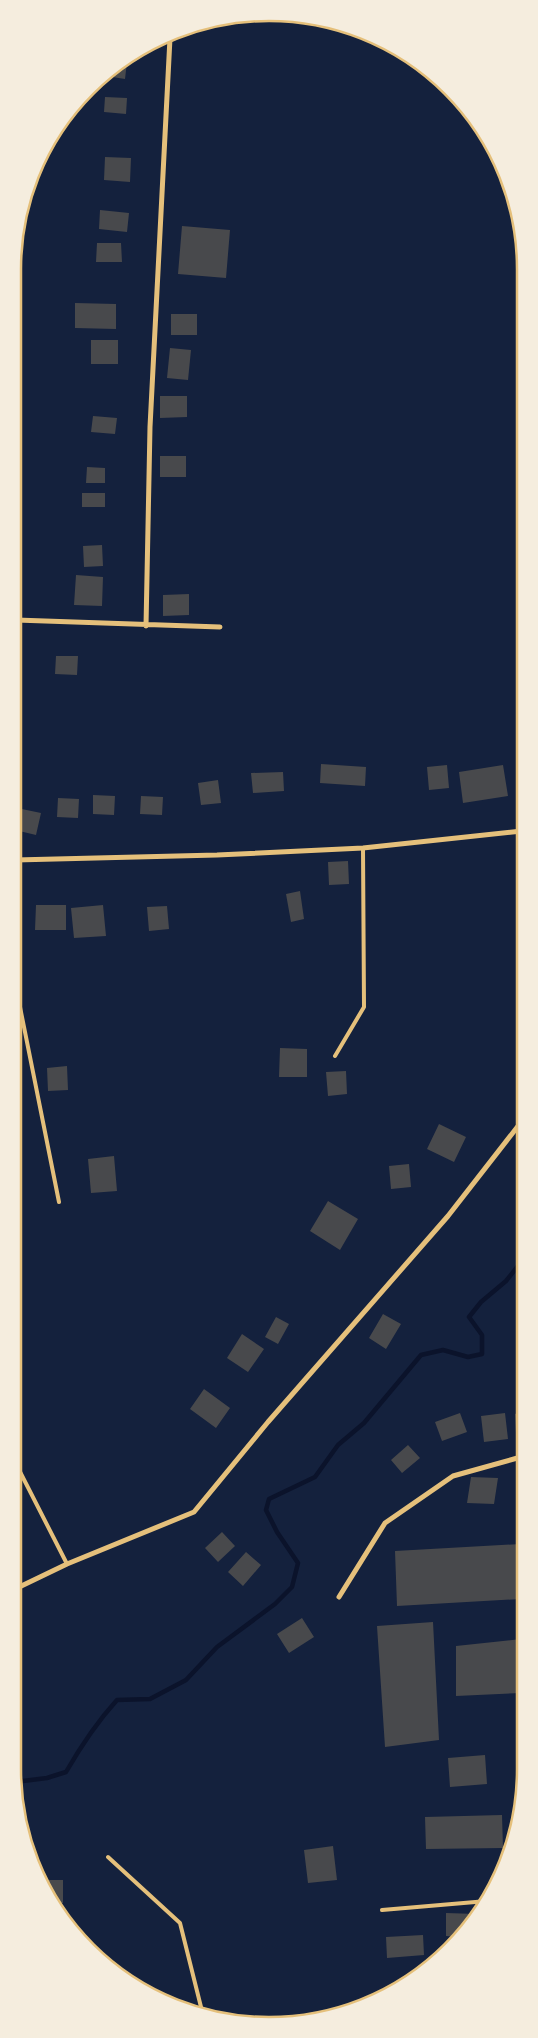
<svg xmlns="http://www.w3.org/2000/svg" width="538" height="2038" font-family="'Libre Baskerville',serif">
	<rect width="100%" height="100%" fill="#14213d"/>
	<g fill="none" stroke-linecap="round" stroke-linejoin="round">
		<path stroke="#0b132b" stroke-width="4.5" d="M15,1782L47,1778L66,1772C81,1746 97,1722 117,1700L150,1699L186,1680L217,1647L275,1604L292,1587L298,1563L277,1532L266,1510L269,1499L315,1477L338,1445L364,1423L421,1355L443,1350L468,1357L482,1354V1335L469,1317L481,1302L506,1281L522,1261"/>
	</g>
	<path fill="#48494c" d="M121,61L127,62L125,79L106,76Z
		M105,97L127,98L126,114L104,112Z
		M105,157L131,158L130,182L104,180Z
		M100,210L129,213L127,232L99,229Z
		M182,226L230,230L226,278L178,274Z
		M97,243H121L122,262H96Z
		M75,303L116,304V329L75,328Z
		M171,314H197V335H171Z
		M91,340H118V364H91Z
		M170,348L191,350L188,380L167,378Z
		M160,396H187V417L160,418Z
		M93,416L117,418L115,434L91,432Z
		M160,456H186V477H160Z
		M87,467L105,468V483H86Z
		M82,493H105V507H82Z
		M102,545L103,566L84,567L83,546Z
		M76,575L103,577L102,606L74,605Z
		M189,594V615L163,616V595Z
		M56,656H78L77,675L55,674Z
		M321,764L366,767L365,786L320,783Z
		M447,765L449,788L429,790L427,767Z
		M503,765L508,796L463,803L459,772Z
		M283,772L284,791L253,793L251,773Z
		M218,780L221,803L201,805L198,783Z
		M93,795L115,796L114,815L93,814Z
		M141,796L163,797L162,815L140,814Z
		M58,798L79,799L78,818L57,817Z
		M17,808L41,813L36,835L15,830Z
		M348,861L349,884L329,885L328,862Z
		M300,891L304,919L291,922L286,894Z
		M36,905H66V930H35Z
		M103,905L106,936L74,938L71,908Z
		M167,906L169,929L149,931L147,907Z
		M280,1048L307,1049V1077H279Z
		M67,1066L68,1090L48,1091L47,1068Z
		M346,1071L347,1094L328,1096L326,1072Z
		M439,1124L466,1137L454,1162L427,1149Z
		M114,1156L117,1191L91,1193L88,1159Z
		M409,1164L411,1187L391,1189L389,1166Z
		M328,1201L358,1219L340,1250L310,1231Z
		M383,1314L401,1324L386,1349L369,1338Z
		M276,1317L289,1324L278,1344L265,1337Z
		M242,1334L264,1349L248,1372L227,1358Z
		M204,1389L230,1408L216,1428L190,1409Z
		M521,1411V1432L516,1433L515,1414Z
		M460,1413L467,1432L442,1441L435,1422Z
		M505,1413L508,1439L484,1442L481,1416Z
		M408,1445L420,1458L402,1473L391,1460Z
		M471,1477L498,1478L494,1504L467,1503Z
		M222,1532L235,1546L218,1562L205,1548Z
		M521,1544V1599L397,1606L395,1551Z
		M246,1552L261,1565L243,1586L228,1572Z
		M302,1618L314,1637L289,1653L277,1634Z
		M433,1622L439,1740L385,1747L377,1626Z
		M521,1639V1693L456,1696V1646Z
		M485,1755L487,1784L450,1787L448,1758Z
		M502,1815L503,1848L426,1849L425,1817Z
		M333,1846L337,1880L308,1883L304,1850Z
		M49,1880H63V1903H55L49,1894Z
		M446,1913L477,1914V1917L459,1937L446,1936Z
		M423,1935L424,1955L387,1958L386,1937Z"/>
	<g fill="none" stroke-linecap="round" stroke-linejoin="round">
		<path stroke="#e5c07b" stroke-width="4" d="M15,982L59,1202
			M335,1056L364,1007L363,848
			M13,1458L67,1564
			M108,1857L180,1923L202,2011
			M382,1910L487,1901"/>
		<path stroke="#e5c07b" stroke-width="5" d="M16,620L220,627
			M146,626L150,427L170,38
			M15,860L217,855L363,848L522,831
			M13,1590L67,1564L194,1512L268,1422L448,1216L522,1121
			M339,1597L385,1523L453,1476L521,1457"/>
	</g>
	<path d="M0 0H538V2038H0ZM269 21H269A248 248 0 0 1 517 269V1769A248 248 0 0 1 269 2017H269A248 248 0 0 1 21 1769V269A248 248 0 0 1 269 21Z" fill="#f5edde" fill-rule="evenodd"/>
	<path fill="none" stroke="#e5c07b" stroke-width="2.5" d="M269 21H269A248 248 0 0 1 517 269V1769A248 248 0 0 1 269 2017H269A248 248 0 0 1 21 1769V269A248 248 0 0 1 269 21Z"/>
</svg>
